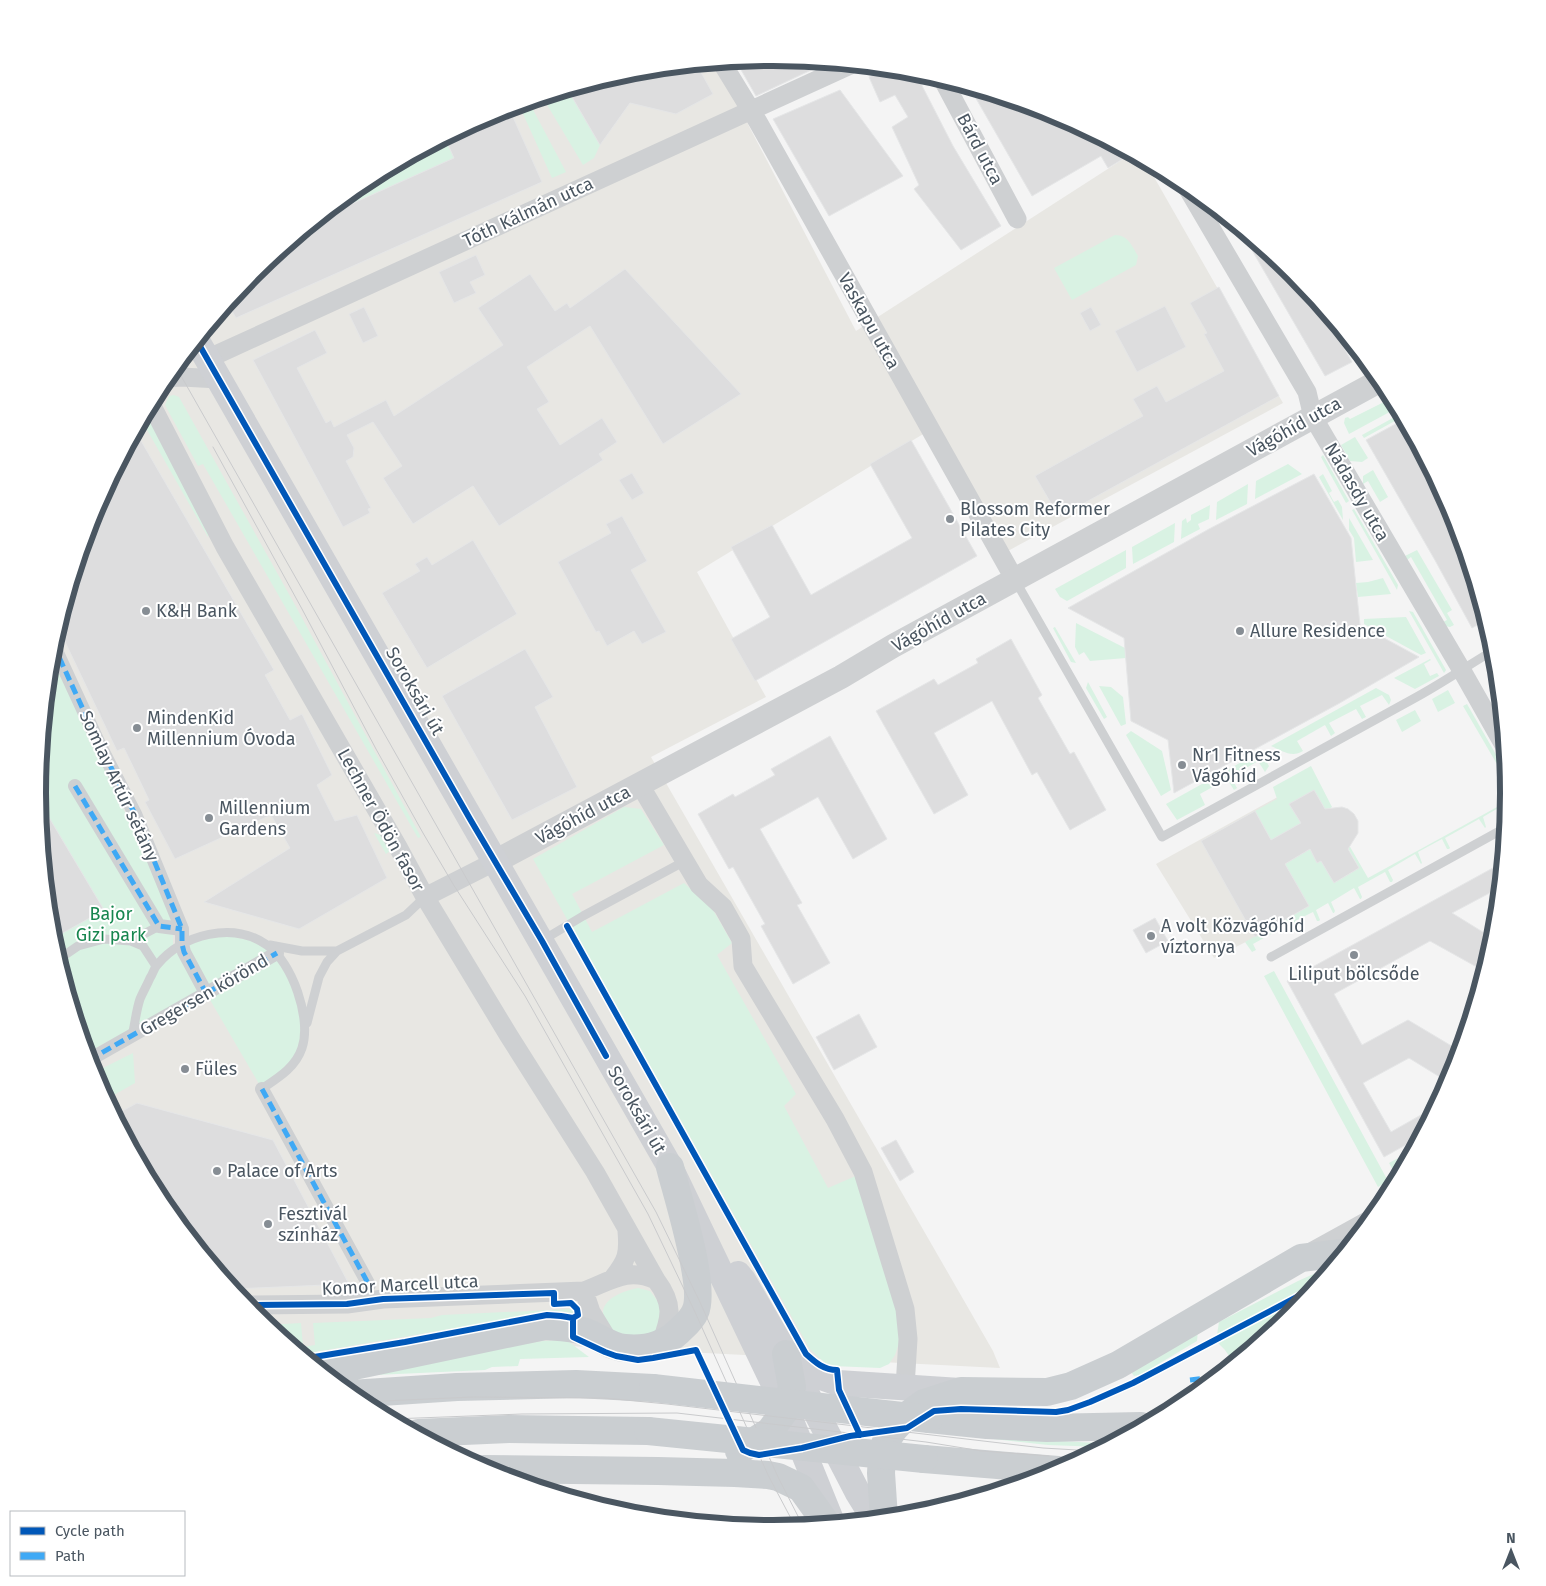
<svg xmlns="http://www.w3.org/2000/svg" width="1546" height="1586" font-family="'Fira Sans',sans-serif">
	<rect width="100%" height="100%" fill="#f4f4f4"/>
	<path fill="#e8e7e3" d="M716,63L856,331L1131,154L1146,163L1283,403L1006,552L933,428L697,572L766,697L651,757L993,1351L1000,1368L568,1346L300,1351L253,1313L161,1201L93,1074L52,936L38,793L52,649L94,511L162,384L253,273L365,181L492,113L630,72Z
		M1312,778L1365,882L1214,958L1156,864Z"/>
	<path fill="#d9f2e3" d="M568,90L600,145L594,158L583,165L543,98Z
		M529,102L566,172L552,178L519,105Z
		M445,138L454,158L318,219L365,181Z
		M1115,235C1128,235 1132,246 1138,256L1136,265L1072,300L1054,268Z
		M174,395L179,397L295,605L421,837L418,838L203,464L198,466L165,405L169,396Z
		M1392,398L1397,408L1349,434L1344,423L1345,418L1348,417L1350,419Z
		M146,414L209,525L208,537L142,421Z
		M1400,414L1402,417L1364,438L1362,435Z
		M1355,437L1368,458L1362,462L1350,461L1341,445Z
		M1323,455L1349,501L1346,503L1321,457Z
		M1288,464L1302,474L1255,499L1256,481Z
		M1373,470L1388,497L1380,502L1368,481L1363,484V476Z
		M1323,474L1332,491L1329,493L1334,502L1338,500L1342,507L1343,520L1319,477Z
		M1248,484L1247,504L1216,520L1217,502Z
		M1210,505L1209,519L1198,524L1200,529L1181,539L1182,521L1186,518L1187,523L1191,520V515Z
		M1354,509L1398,585L1397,590L1352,510Z
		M1349,518L1373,560L1356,562L1354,538L1349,530Z
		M1175,523L1174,542L1133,564L1132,547Z
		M1126,550V568L1067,601L1060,597L1055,589Z
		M1417,550L1452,610L1447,613L1454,625L1450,627L1445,626L1443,622L1447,620L1411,557L1407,560L1405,556Z
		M1383,578L1391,594L1358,597L1356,583L1368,582Z
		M1409,611L1413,612L1446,670L1444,673Z
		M1406,617L1426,653L1421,655L1364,624V619Z
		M1076,623L1125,648L1126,658L1090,661L1084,652L1079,655L1075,647Z
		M1055,627L1076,663L1071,662L1053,628Z
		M51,653L173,916V950L216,933L267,944L294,983L305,1030L295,1061L262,1089L206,993L134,1027L87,1053L52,936L38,793Z
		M1430,659L1431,660L1424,664L1430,676L1437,673L1439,676L1415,689L1394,678Z
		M1497,679L1499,701L1489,683Z
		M1088,682L1107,717L1104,719L1086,688Z
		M1099,686L1111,687L1123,697L1126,724L1121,726Z
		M1376,688L1389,695L1391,700L1389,705L1382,695L1360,706L1366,717L1362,719L1356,709L1329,723L1335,733L1331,736L1325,725L1297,741L1303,751C1292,758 1282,751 1271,746Z
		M1448,690L1455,703L1438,712L1432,699Z
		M1467,704L1506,772L1508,783L1463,706Z
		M1415,710L1421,721L1402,732L1396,720Z
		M1131,731L1162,751L1171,790L1161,796L1126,735Z
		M1254,755L1266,761L1269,766L1265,772L1258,761L1231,777L1237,788L1234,790L1227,779L1200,794L1205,805L1177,820L1166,804Z
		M1311,766L1332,807L1326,811L1314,790L1290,803L1301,824L1276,837L1274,846L1255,811L1277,799L1273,787Z
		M1508,801L1506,816L1500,807L1483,817L1486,827L1485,828L1479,819L1445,838L1450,848L1449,849H1447L1442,839L1418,852L1422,863L1421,864L1415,854L1388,870L1393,880L1392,882H1390L1385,872L1358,887L1362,897L1361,899H1360L1354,888L1331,902L1335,911L1334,913H1333L1328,903L1316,910L1320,920L1319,921H1317L1313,912L1295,921L1300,931L1299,932H1297L1291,923L1253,944L1256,950L1252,952L1245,942L1309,906L1284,864L1310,849L1317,863L1321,861L1334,882L1359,868L1347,846L1349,845L1368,878Z
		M624,807L641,809L664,845L572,894L592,932L684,883L713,910L732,943L717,955L796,1094L784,1106L828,1188L858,1175L899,1312L900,1340L895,1355L889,1364L880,1368L833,1366L825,1363L810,1349L533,859Z
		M374,833L381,835L390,851L386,854Z
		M1274,971L1388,1181L1378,1187L1264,976Z
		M133,1053L135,1083L107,1099L93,1073Z
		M1411,1151L1397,1178L1389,1163Z
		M1329,1269L1316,1285L1217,1335L1219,1322L1298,1281L1318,1272Z
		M638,1288L650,1291L662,1307L664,1313L655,1334L618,1336C613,1330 603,1320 603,1312C604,1297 627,1290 638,1288Z
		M1307,1296L1293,1313L1233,1362L1225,1350L1217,1342Z
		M572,1309L574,1313L570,1316L544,1313L303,1354L267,1325L301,1323L303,1347L315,1345L313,1323L431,1318L442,1315Z
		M1198,1330L1197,1341L1140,1375L1134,1376L1131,1372Z
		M560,1340L569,1342L589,1357L520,1359L518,1366L492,1367L485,1370L332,1377L329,1375L543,1341Z
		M939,1433L981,1437L1098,1443L1112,1442L1102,1447L1048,1445Z"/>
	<path fill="#ddddde" stroke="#e5e6e7" d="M776,58L782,69L800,60L826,63L756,96L736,61Z
		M697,65L713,94L676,114L630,103L600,145L568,90L630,72Z
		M887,69L915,72L953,146L1001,226L961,250L914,189L919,185L892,127L908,117L895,95L880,102L869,77Z
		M970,88L1055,114L1131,154L1108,168L1101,156L1032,196Z
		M840,90L903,176L829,216L773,119Z
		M509,108L542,182L236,318L228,304L253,273L318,219L454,158L445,138L492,113Z
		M1243,232L1293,273L1318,303L1352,362L1325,376L1242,233Z
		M476,255L485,275L470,282L476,293L454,303L439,272Z
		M625,269L741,394L663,444L590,326L527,367L549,402L537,409L560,445L602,418L617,442L599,454L603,460L499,526L473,486L413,524L383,478L402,466L373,422L347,435L354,448L353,457L346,461L371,508L368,509L370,513L343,527L253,360L315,330L327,353L297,368L326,423L331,420L334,427L386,400L394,416L503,345L478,308L530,274L555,311L567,303L570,308Z
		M1219,287L1279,396L1059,517L1035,476L1143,416L1133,399L1157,386L1166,402L1224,371L1204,334L1207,333L1190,303Z
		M1165,306L1186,347L1137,372L1115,331Z
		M364,307L378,336L363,343L349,314Z
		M1091,307L1101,325L1090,331L1080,313Z
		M1403,420L1453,512L1486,620L1472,628L1436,562L1366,440Z
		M136,432L274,670L265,675L290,720L302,714L332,775L317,785L335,821L357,815L387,878L299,929L204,902L290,848L271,815L175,859L145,802L149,800L124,748L117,751L58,627L94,511Z
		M911,440L977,556L755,681L731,639L770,617L731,547L772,525L811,595L912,538L870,464Z
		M632,473L644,493L632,500L619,480Z
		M1314,474L1351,538L1360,625L1419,657L1338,704L1174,793L1168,740L1131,721L1124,638L1068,608L1209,529Z
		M622,516L647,561L631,570L666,632L642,644L634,631L607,646L599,631L596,632L558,562L611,533L606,524Z
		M473,540L517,614L427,668L382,593L420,571L415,564L427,557L432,565Z
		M1011,639L1042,695L1038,698L1070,754L1074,752L1106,810L1070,830L1037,772L1032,775L992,701L934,733L968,795L934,814L876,711L934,679L938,685L978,663L976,659Z
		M525,649L553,697L535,707L577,787L512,820L442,696Z
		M830,736L887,839L853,859L818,797L760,829L802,903L797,905L830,963L793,984L761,926L765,924L733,867L729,869L698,814L733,794L735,797L775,775L771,769Z
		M1314,790L1325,809L1342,807L1348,809L1354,814L1358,821V833L1348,849L1359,868L1334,883L1321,861L1317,863L1310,849L1285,864L1309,906L1255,937L1201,841L1255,811L1271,840L1301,823L1289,804Z
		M38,799L104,910L52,939V936Z
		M1502,863L1499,888L1452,913L1494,939L1484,971L1430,941L1334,994L1362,1045L1408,1020L1460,1051L1452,1075L1448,1082L1409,1058L1363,1083L1391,1132L1435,1107L1418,1138L1384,1157L1287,981Z
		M1155,918L1168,941L1146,953L1133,930Z
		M859,1014L877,1047L834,1070L816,1037Z
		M137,1103L273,1140L349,1284L233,1289L161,1201L115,1115Z
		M896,1140L914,1172L900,1181L881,1148Z"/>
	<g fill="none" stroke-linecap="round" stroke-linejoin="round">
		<path stroke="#ced0d2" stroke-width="9" d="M1015,580L1162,837L1413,699C1441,684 1467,666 1494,650
			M543,940L583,916L685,861
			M131,941L143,946L156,966
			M270,945L302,951H337
			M1271,957L1505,828
			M59,959L78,946L104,939L131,941L159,926
			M307,1023L319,977L327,962L337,951L406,915L425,897
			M132,1036C135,1024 136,1011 140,999C143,992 147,985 150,978C153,974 154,968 157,965C183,934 233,921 267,945C292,962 312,1019 302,1048C296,1066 281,1076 266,1086"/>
		<path stroke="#ced0d2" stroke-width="14" d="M53,644L99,744L135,814L182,929V944L184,952L206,993
			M75,786L159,926L182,929
			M89,1060L277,953
			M262,1089L369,1285"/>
		<path stroke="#ced0d2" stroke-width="19" d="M722,63L758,122L1015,580
			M943,80L1017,219
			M1185,184L1307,392L1313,417L1461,669L1504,745
			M207,359L850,65
			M166,378L182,377L219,379
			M151,404L225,547L398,847L425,897L509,1036L595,1172L656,1280C674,1304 671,1317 661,1343
			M640,785L699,885L723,907L741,939L743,966L835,1119L863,1172L905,1309L908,1339L905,1387
			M425,897L496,861
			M1311,1252L1369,1220
			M613,1278C627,1260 629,1254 627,1231
			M584,1291L591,1312L610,1343
			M247,1305L347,1304L383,1299L584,1291C611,1281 627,1267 656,1280"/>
		<path stroke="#ced0d2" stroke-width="24" d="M496,861L841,677L893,646L1381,380"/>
		<path stroke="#ced0d4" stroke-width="26" d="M197,341L670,1167L786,1409L831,1520
			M738,1274L743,1280L786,1354L858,1493L874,1519
			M789,1357L810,1373L838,1383L960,1391"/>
		<path stroke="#caced1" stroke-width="28" d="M325,1372L545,1326C559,1327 573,1327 586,1332C599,1337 611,1347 625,1348C645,1350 663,1346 678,1332C684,1326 692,1320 695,1312C707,1288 677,1195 670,1167
			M351,1394L457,1387L576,1384L653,1388
			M929,1419L987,1425L1047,1428L1141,1426
			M418,1433L509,1429L648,1431
			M739,1451L770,1431L786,1409L792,1387L786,1354
			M924,1459L1058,1470
			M484,1469L658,1471L735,1473L768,1475L778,1477L801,1488L826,1523
			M884,1518L881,1473L882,1457L886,1441L894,1429L905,1417L924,1403L961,1391L1047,1392L1071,1386L1118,1365L1301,1258L1342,1253"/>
		<path stroke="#c9cacc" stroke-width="1" d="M176,367L656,1212L699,1300L778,1477L803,1526
			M213,447L302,609L376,749L423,833L453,884L525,996L648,1214L695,1312L768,1475L795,1526
			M361,1402L473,1397L604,1398L667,1404L1043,1448L1094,1451
			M392,1419L522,1414L677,1413L926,1442L982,1451L1049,1456"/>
		<g stroke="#c9cacc" stroke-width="5.5">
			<path id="rail" d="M683,1520L813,1525"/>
		</g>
		<use href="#rail" stroke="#fff" stroke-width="4" stroke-dasharray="11" stroke-linecap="butt"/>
		<path stroke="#caced1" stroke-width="28" d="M653,1388L929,1419
			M648,1431L924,1459"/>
		<path stroke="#3fa9f5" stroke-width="5" stroke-dasharray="10 5" stroke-linecap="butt" d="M53,644L99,744L135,814L182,929V944L184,952L206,993
			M75,786L159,926L182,929
			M89,1060L277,953
			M262,1089L369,1285
			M1190,1380L1215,1377"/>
		<g stroke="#fff" stroke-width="9">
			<path id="cycleway" d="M197,341L470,819L542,941L606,1056
				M567,926L806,1354C816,1363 824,1370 837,1370L839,1390L860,1435
				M247,1305L347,1304L383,1299L554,1293V1304L571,1303L577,1309L578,1315L573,1318V1337L605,1352L616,1356L638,1360L653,1358L696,1350L743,1450L750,1453L759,1455L802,1448L850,1436L907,1428L934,1411L961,1409L1056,1412L1068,1410L1090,1402L1133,1383L1314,1288
				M308,1358L405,1342L547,1315L561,1316L573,1318"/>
		</g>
		<use href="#cycleway" stroke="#0057b8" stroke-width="6"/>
	</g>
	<g fill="#868d94" stroke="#fff" stroke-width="2">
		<circle cx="950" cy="519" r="5"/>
		<circle cx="146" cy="611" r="5"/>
		<circle cx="1240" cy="631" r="5"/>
		<circle cx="137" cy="728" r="5"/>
		<circle cx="1182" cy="765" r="5"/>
		<circle cx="209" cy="818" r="5"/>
		<circle cx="1151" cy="936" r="5"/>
		<circle cx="1354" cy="955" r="5"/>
		<circle cx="185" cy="1069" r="5"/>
		<circle cx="217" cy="1171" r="5"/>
		<circle cx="268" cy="1224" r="5"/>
	</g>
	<g text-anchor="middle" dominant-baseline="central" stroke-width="4" stroke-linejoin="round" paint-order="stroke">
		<g font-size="18" fill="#4a5661" stroke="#fff">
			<text transform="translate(980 149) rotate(62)">Bárd utca</text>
			<text transform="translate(528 212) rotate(-25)">Tóth Kálmán utca</text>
			<text transform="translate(869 321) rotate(61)">Vaskapu utca</text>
			<text transform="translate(1294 427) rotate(-29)">Vágóhíd utca</text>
			<text transform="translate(1357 492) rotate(60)">Nádasdy utca</text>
			<text transform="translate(939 622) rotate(-29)">Vágóhíd utca</text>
			<text transform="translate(415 691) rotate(60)">Soroksári út</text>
			<text transform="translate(119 786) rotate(65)">Somlay Artúr sétány</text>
			<text transform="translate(583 815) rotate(-28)">Vágóhíd utca</text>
			<text transform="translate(381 820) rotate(61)">Lechner Ödön fasor</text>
			<text transform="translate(204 995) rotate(-30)">Gregersen körönd</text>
			<text transform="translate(637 1110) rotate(60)">Soroksári út</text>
			<text transform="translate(400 1285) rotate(-3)">Komor Marcell utca</text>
		</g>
		<g font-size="18" fill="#4a5661" stroke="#fff" text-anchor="start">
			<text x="960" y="509">Blossom Reformer<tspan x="960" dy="21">Pilates City</tspan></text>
			<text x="156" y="611">K&amp;H Bank</text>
			<text x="1250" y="631">Allure Residence</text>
			<text x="147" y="718">MindenKid<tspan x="147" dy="21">Millennium Óvoda</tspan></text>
			<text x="1192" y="755">Nr1 Fitness<tspan x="1192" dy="21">Vágóhíd</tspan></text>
			<text x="219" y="808">Millennium<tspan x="219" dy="21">Gardens</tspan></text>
			<text x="1161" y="926">A volt Közvágóhíd<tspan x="1161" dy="21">víztornya</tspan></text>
			<text x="1354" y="974" text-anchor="middle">Liliput bölcsőde</text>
			<text x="195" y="1069">Füles</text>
			<text x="227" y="1171">Palace of Arts</text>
			<text x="278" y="1214">Fesztivál<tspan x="278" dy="21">színház</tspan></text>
		</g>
		<g font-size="18" fill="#17864f" stroke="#fff">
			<text x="111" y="914">Bajor<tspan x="111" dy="21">Gizi park</tspan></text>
		</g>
	</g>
	<path d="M0 0H1546V1586H0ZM46 793a727 727 0 1 1 1454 0a727 727 0 1 1-1454 0Z" fill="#fff" fill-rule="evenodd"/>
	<path fill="none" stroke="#4a5661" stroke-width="6" d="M46 793a727 727 0 1 1 1454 0a727 727 0 1 1-1454 0Z"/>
	<rect x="10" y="1511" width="175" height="65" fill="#ffffff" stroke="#b7bbc0"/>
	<rect x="20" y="1527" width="25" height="8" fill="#0057b8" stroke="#b7bbc0"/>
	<text x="55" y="1536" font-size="15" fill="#4a5661">Cycle path</text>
	<rect x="20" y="1552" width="25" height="8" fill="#3fa9f5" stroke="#b7bbc0"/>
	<text x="55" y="1561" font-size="15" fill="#4a5661">Path</text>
	<g transform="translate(1511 1551)" stroke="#ffffff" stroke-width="4" paint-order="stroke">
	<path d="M0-4L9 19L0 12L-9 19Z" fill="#4a5661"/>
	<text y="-8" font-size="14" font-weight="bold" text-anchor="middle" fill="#4a5661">N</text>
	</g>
</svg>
